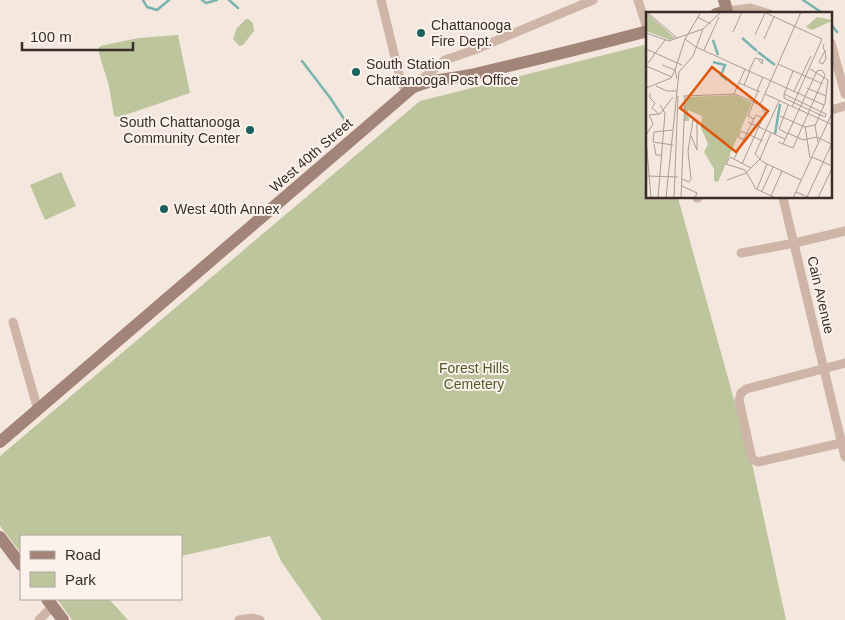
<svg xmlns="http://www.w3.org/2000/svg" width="845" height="620" font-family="Arial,sans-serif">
	<rect width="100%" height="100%" fill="#f4e7de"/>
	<path fill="#bcc59c" d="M246,19H248L253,23L254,31L243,45L239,46L233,39L237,28Z
		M178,35L190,93L119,117L114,116L109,86L98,50L100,46L139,38Z
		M644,45L648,60V198H678L753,468L786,620H322L281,561L270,536L181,556V536H21V553L0,526V456L420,101Z
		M61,172L76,206L45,220L30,185Z
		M57,599H109L128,620H72Z"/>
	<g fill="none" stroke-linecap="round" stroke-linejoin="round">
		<path stroke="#7ab4b0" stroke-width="2.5" d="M143,0L147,7L157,10L169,0
			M202,0L206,3L217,0
			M229,0L238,8
			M803,0L824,14
			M831,24L837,32
			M302,61L331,99L348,125"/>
		<path stroke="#ceb5a8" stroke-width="9" d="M381,0L401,82L407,93
			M638,0L648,31
			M727,11L750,8L770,14
			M831,43L845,94
			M416,84L445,60L474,50L593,0
			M831,110L845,106
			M697,198H698
			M783,198L845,457
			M741,253L795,243L845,231
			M13,322L38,410
			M841,443L758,462L752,459L739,400L741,393L746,389L845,363
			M39,620L53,606
			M239,620L252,618L260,620"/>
		<path stroke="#a28479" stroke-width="12" d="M716,14L727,11L724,0
			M0,442L412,88C432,78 457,79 479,73C535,60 591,46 648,31
			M0,537L21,565
			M47,599L63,620"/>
	</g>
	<g fill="#1a605d" stroke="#fbf2eb" stroke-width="2">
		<circle cx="421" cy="33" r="5"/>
		<circle cx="356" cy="72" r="5"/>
		<circle cx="250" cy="130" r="5"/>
		<circle cx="164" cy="209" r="5"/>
	</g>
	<g text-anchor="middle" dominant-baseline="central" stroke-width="4" stroke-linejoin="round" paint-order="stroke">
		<g font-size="14" fill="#3a2c29" stroke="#fbf2eb" text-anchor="start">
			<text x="431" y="25">Chattanooga<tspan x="431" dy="16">Fire Dept.</tspan></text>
			<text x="366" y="64">South Station<tspan x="366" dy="16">Chattanooga Post Office</tspan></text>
			<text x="240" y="122" text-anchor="end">South Chattanooga<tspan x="240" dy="16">Community Center</tspan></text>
			<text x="174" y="209">West 40th Annex</text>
		</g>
		<g font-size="14" fill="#3a2c29" stroke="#fbf2eb">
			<text transform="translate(311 155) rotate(-41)">West 40th Street</text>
			<text transform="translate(821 295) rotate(77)">Cain Avenue</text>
		</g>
		<g font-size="14" fill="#4e5b2a" stroke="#fbf2eb">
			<text x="474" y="368">Forest Hills<tspan x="474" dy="16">Cemetery</tspan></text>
		</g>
	</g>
	<g transform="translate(646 12)">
		<rect width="186" height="186" fill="#f4e7de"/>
		<path d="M0,0L29,26L24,28L0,19ZM171,5L186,8V9L166,18L160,15ZM89,83L106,91L72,170L68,169V157L58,140L62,132L55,116L56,104L42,98L43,109H38L39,89L42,85Z" fill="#bcc59c"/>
		<path fill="none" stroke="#7ab4b0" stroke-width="2.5" d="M96,26L111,39M67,28L72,43M112,40L129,53M67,50L79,53L75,63L81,68M129,122L134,92"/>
		<path fill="none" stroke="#aa9c96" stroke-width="1" d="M1,0L31,26L57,17L75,0M118,0L176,27L146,95M51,5L65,12M87,20L96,0M0,21L23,29L31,26M109,23L119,1M39,27L50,35L178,93M118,27L128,5M178,32L177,36L179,39L180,46L177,52L173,50L179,39M0,37L36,53M58,38L73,5M2,51L19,28M132,52L177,72M0,54L26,65M164,57L182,68L179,91L169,114L172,130M103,59L109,46L117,48L116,52L113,48M147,59L138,82L180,102M31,67L29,58L39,27L55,0M93,71L114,80M98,73L104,59M10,74L21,79H31M0,76L25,66L29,58L16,53M161,76L180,84M111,79L117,65M148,79L165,44M4,81V86L9,91L6,96L13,102M88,82L99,57M119,82L187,113M138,82V86L155,94L179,105L180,102M37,84L89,82L114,93L155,0M133,89L109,142L117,150L155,168M134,104L159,115L169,113M108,107L102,104L112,79M47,108L51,110V138M102,110L139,127M159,114L164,146M27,118L8,120L7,130L27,133M142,121L157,128L171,125L185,132M142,122L133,117L142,93M0,123L7,112L3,103L14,102L27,85M45,124L51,138M0,127L5,186M99,128L92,125L95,119L117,129M132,130L137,132L171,59L176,58L179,63L147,136L137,132M8,132L10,143H15M166,145L186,154M88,147L110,103L117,106M96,152L119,101L114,93M105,156L84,145L80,152L99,158L110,177L130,186M1,164L32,165M36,167L43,170L45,167L42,139L47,108M81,168L100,161L114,147L125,121M36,174L51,181L49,186M111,177L121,152M116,179L127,155M150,180L164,186M125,184L136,159M161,185L187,129M12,186L19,101L14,93M20,186L33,60L47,44L57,17M28,186L32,84M35,186L39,84M147,186L187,99M172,186L187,154"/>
		<path fill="#df570d" fill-opacity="0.15" stroke="#df570d" stroke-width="2.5" d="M66,55L122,99L90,140L34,96Z"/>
		<rect width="186" height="186" fill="none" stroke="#3a2c29" stroke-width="2.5"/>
	</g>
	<rect x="20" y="535" width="162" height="65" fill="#fbf2eb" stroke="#aea39d"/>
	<rect x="30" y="551" width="25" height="8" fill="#a28479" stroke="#aea39d"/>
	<text x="65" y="560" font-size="15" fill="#3a2c29">Road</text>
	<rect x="30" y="572" width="25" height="15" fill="#bcc59c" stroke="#aea39d"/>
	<text x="65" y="585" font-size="15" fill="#3a2c29">Park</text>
	<path d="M22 42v8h111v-8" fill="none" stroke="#3a2c29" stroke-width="2.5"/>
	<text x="30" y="42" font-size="15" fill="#3a2c29" stroke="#fbf2eb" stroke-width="4" paint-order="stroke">100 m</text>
</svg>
